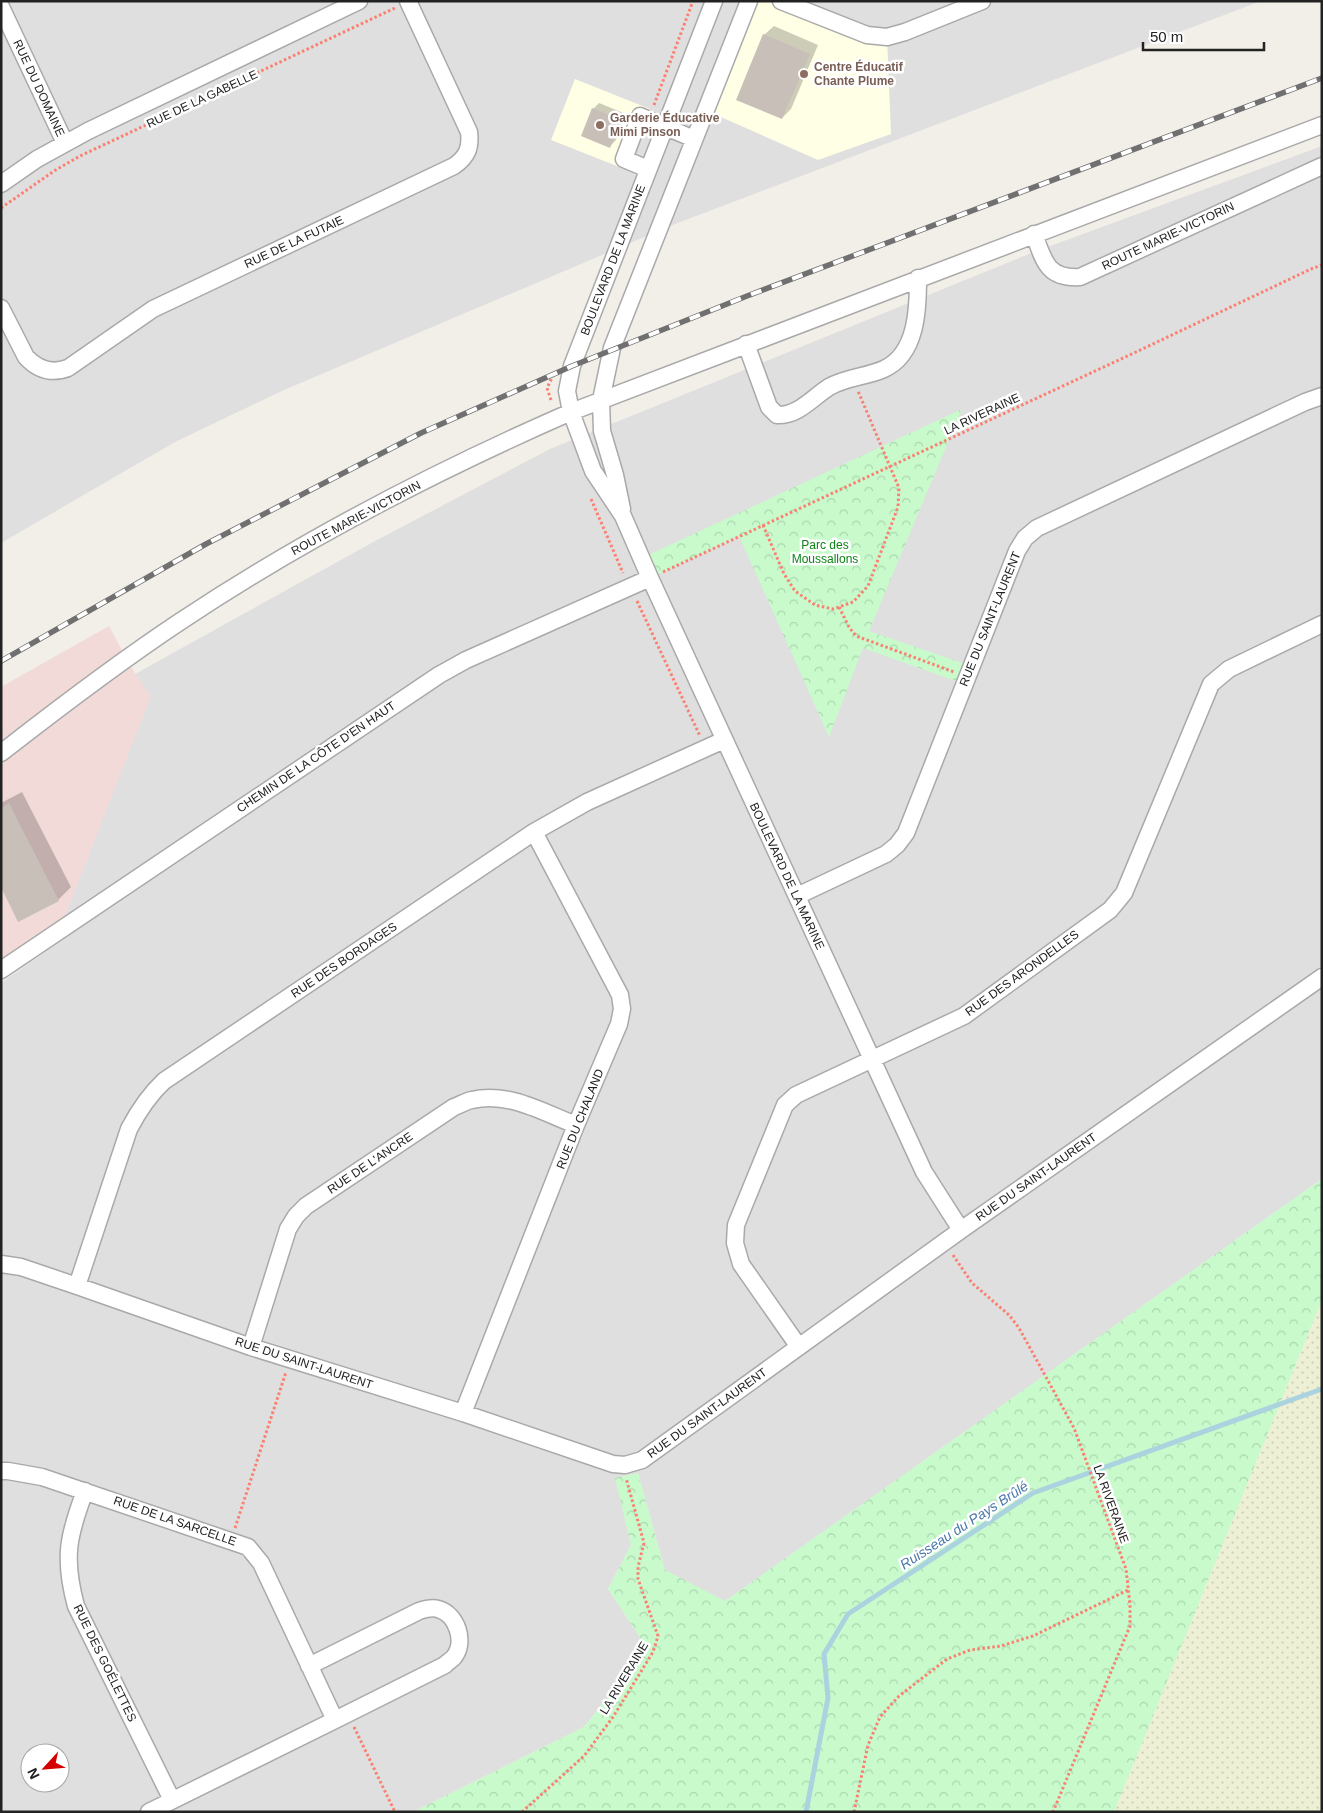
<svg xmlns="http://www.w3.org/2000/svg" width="1323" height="1813" font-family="Arial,sans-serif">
	<defs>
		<pattern id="farmland-dots" width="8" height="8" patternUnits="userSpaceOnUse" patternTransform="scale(1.25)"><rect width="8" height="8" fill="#eef0d5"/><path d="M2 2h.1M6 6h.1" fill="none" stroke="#ccceb7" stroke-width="1.8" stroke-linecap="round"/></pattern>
		<pattern id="park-crowns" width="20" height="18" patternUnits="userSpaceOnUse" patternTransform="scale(1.25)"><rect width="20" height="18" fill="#c8facc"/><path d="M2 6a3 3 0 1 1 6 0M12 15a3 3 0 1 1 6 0" fill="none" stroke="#acd6af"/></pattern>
	</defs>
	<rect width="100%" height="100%" fill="#f2efe9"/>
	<path fill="#e0dfdf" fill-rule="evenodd" d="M1,1H1261L675,224L284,390L175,442L1,543Z
		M1322,146V1179L724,1602L665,1571L638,1473L631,1545L608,1589L647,1648L584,1727L413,1812H1V983L70,935L63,921L150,696L135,674L377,540L550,449L1034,252ZM30,1753H60V1783H30Z"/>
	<path fill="#f2dad9" d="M109,626L135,674L151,696L63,921L1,963V687Z"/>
	<path fill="#ffffe5" d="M749,1H781L887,37L891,134L818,160L705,110Z
		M575,79L650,109L627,170L551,140Z"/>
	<path fill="url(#farmland-dots)" d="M1322,1300V1812H1114Z"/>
	<path fill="url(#park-crowns)" d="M962,409L869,631L971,666L964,684L863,648L829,737L739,536L650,578L642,558Z
		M1322,1179V1300L1114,1812H413L584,1727L647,1648L608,1589L631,1545L615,1478L638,1473L665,1570L725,1601Z"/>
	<path fill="#0003" d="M774,26L818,45L791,109L782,118L764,35Z
		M599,103L626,114L616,140L610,146L593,109Z
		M22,792L71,887L58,900L19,921L1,884V803Z"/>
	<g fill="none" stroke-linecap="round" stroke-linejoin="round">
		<path stroke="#aad3df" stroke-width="5" d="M806,1812L828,1698L824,1654L848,1614L1033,1493L1322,1389"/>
	</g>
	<path fill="#c7bfb8" d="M763,34L810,54L782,119L736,100Z
		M592,108L621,120L610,148L581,136Z
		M9,803L59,901L18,922L1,887V808Z"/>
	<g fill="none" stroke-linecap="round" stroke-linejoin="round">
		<g stroke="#a9a9a9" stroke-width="19">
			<path id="minor" d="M714,1L572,366L567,391L571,412L593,471L623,516L650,578L924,1172L961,1230
				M781,1L867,35L887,37L905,32L982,1
				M1,7L65,143
				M648,169L624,159L640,116L694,139
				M1,184L37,159L88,131L359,1
				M1034,234C1044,261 1047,279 1080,277L1322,166
				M1,308L26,357C38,370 52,374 68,368L153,309L454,166C467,157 471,148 469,132L408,1
				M746,344L769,407L777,415C798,416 812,398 829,387C846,377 866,377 884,369C917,354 918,309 918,278
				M622,509L615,475L602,431L601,400L612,348L749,1
				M1,753C60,707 119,662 181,621C304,539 436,471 571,412L1322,125
				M797,896L886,854L897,845L906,833L1017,551L1025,538L1037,528L1305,402L1322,396
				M1,970L439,675L466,660L650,578
				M1,1264L21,1267L77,1286L251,1347L463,1413L613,1464L625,1465L642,1460L961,1230L1322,977
				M77,1286L129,1129C139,1110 149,1095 164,1081L534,832L587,802L724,740
				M251,1347L288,1229L296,1216L306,1206L454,1107C460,1105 466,1101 472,1100C508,1091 544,1113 576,1125
				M799,1347L741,1264L735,1243L736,1225L785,1105L796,1095L964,1016L1110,910L1124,893L1211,684L1229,669L1322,624
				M463,1413L576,1125L619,1024L622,1009L620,995L534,832
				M1,1471H8L42,1477L248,1547L261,1563L335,1720L149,1812
				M85,1491C68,1536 63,1558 76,1606L172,1800
				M309,1666L419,1611C425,1609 432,1607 438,1609C457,1614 466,1642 454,1657C452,1660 447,1662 445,1665L335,1720"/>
		</g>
		<path stroke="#fa8072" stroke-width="3" stroke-dasharray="2.5 2.5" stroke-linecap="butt" d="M654,105L693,1
			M1,208L54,171L80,156L395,8
			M551,400L547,388L553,376
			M591,499L623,573
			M763,525L784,574L795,591L815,605L833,609L839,607L853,602L868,586L898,507L899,488L858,391
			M663,572L1136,352L1311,269L1322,265
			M637,601L700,736
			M839,607L849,627L856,636L954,672
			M953,1255L972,1283L1009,1315L1019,1328L1074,1428L1126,1569L1130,1605V1626L1053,1812
			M235,1528L286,1372
			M354,1727L395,1812
			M522,1812L584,1756L613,1717L653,1652L658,1636L638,1579V1567L644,1543L626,1478
			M854,1812L868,1745L880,1717L899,1696L947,1659L970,1650L1001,1646L1033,1636L1128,1590"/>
		<use href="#minor" stroke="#fff" stroke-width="16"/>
		<g stroke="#707070" stroke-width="5.5">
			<path id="rail" d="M1,661L206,544L421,433L572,366L747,296L1322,78"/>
		</g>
		<use href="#rail" stroke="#fff" stroke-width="4" stroke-dasharray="11" stroke-linecap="butt"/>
	</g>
	<g fill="#8d6e63" stroke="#fff" stroke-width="2">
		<circle cx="804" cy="74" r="5"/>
		<circle cx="600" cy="125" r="5"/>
	</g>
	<g text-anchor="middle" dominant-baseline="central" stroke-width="5" stroke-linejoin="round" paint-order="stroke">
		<g font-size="12" font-weight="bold" fill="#785e54" stroke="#fff" text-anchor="start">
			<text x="814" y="67">Centre Éducatif<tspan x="814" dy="14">Chante Plume</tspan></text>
			<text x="610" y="118">Garderie Éducative<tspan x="610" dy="14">Mimi Pinson</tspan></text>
		</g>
		<g font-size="12" fill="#222" stroke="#fff">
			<text transform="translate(39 88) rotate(65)">RUE DU DOMAINE</text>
			<text transform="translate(202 99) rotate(-25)">RUE DE LA GABELLE</text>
			<text transform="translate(1168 236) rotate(-25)">ROUTE MARIE-VICTORIN</text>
			<text transform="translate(294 242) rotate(-25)">RUE DE LA FUTAIE</text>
			<text transform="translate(613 260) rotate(-69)">BOULEVARD DE LA MARINE</text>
			<text transform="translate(982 414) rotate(-25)">LA RIVERAINE</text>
			<text transform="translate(356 518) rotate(-28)">ROUTE MARIE-VICTORIN</text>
			<text transform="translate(990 619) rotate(-68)">RUE DU SAINT-LAURENT</text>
			<text transform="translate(316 757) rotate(-34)">CHEMIN DE LA CÔTE D'EN HAUT</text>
			<text transform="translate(787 876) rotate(65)">BOULEVARD DE LA MARINE</text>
			<text transform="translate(344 960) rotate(-34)">RUE DES BORDAGES</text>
			<text transform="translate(1022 973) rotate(-36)">RUE DES ARONDELLES</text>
			<text transform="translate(580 1119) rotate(-68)">RUE DU CHALAND</text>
			<text transform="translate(370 1163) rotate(-34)">RUE DE L'ANCRE</text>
			<text transform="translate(1036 1177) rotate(-35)">RUE DU SAINT-LAURENT</text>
			<text transform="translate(304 1363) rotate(18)">RUE DU SAINT-LAURENT</text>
			<text transform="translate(707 1413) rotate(-36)">RUE DU SAINT-LAURENT</text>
			<text transform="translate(1111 1504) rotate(70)">LA RIVERAINE</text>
			<text transform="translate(175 1521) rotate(19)">RUE DE LA SARCELLE</text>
			<text transform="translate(105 1663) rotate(64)">RUE DES GOÉLETTES</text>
			<text transform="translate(624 1678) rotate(-59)">LA RIVERAINE</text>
		</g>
		<g font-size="12" fill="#0c8416" stroke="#fff">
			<text x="825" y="545">Parc des<tspan x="825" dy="14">Moussallons</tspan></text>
		</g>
		<g font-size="14" font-style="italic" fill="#4a7aab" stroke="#fff">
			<text transform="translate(964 1525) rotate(-33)">Ruisseau du Pays Brûlé</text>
		</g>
	</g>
	<rect width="1323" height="1813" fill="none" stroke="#222222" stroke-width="5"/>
	<g transform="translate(45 1768) rotate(244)"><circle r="24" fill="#ffffff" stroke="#a7a7a7"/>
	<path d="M0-4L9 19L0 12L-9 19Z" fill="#d40000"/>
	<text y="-8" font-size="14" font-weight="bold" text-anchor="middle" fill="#222222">N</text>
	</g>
	<path d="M1143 42v8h121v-8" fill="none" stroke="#222222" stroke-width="2.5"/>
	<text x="1150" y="42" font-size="15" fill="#222222" stroke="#ffffff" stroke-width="4" paint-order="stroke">50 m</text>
</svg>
